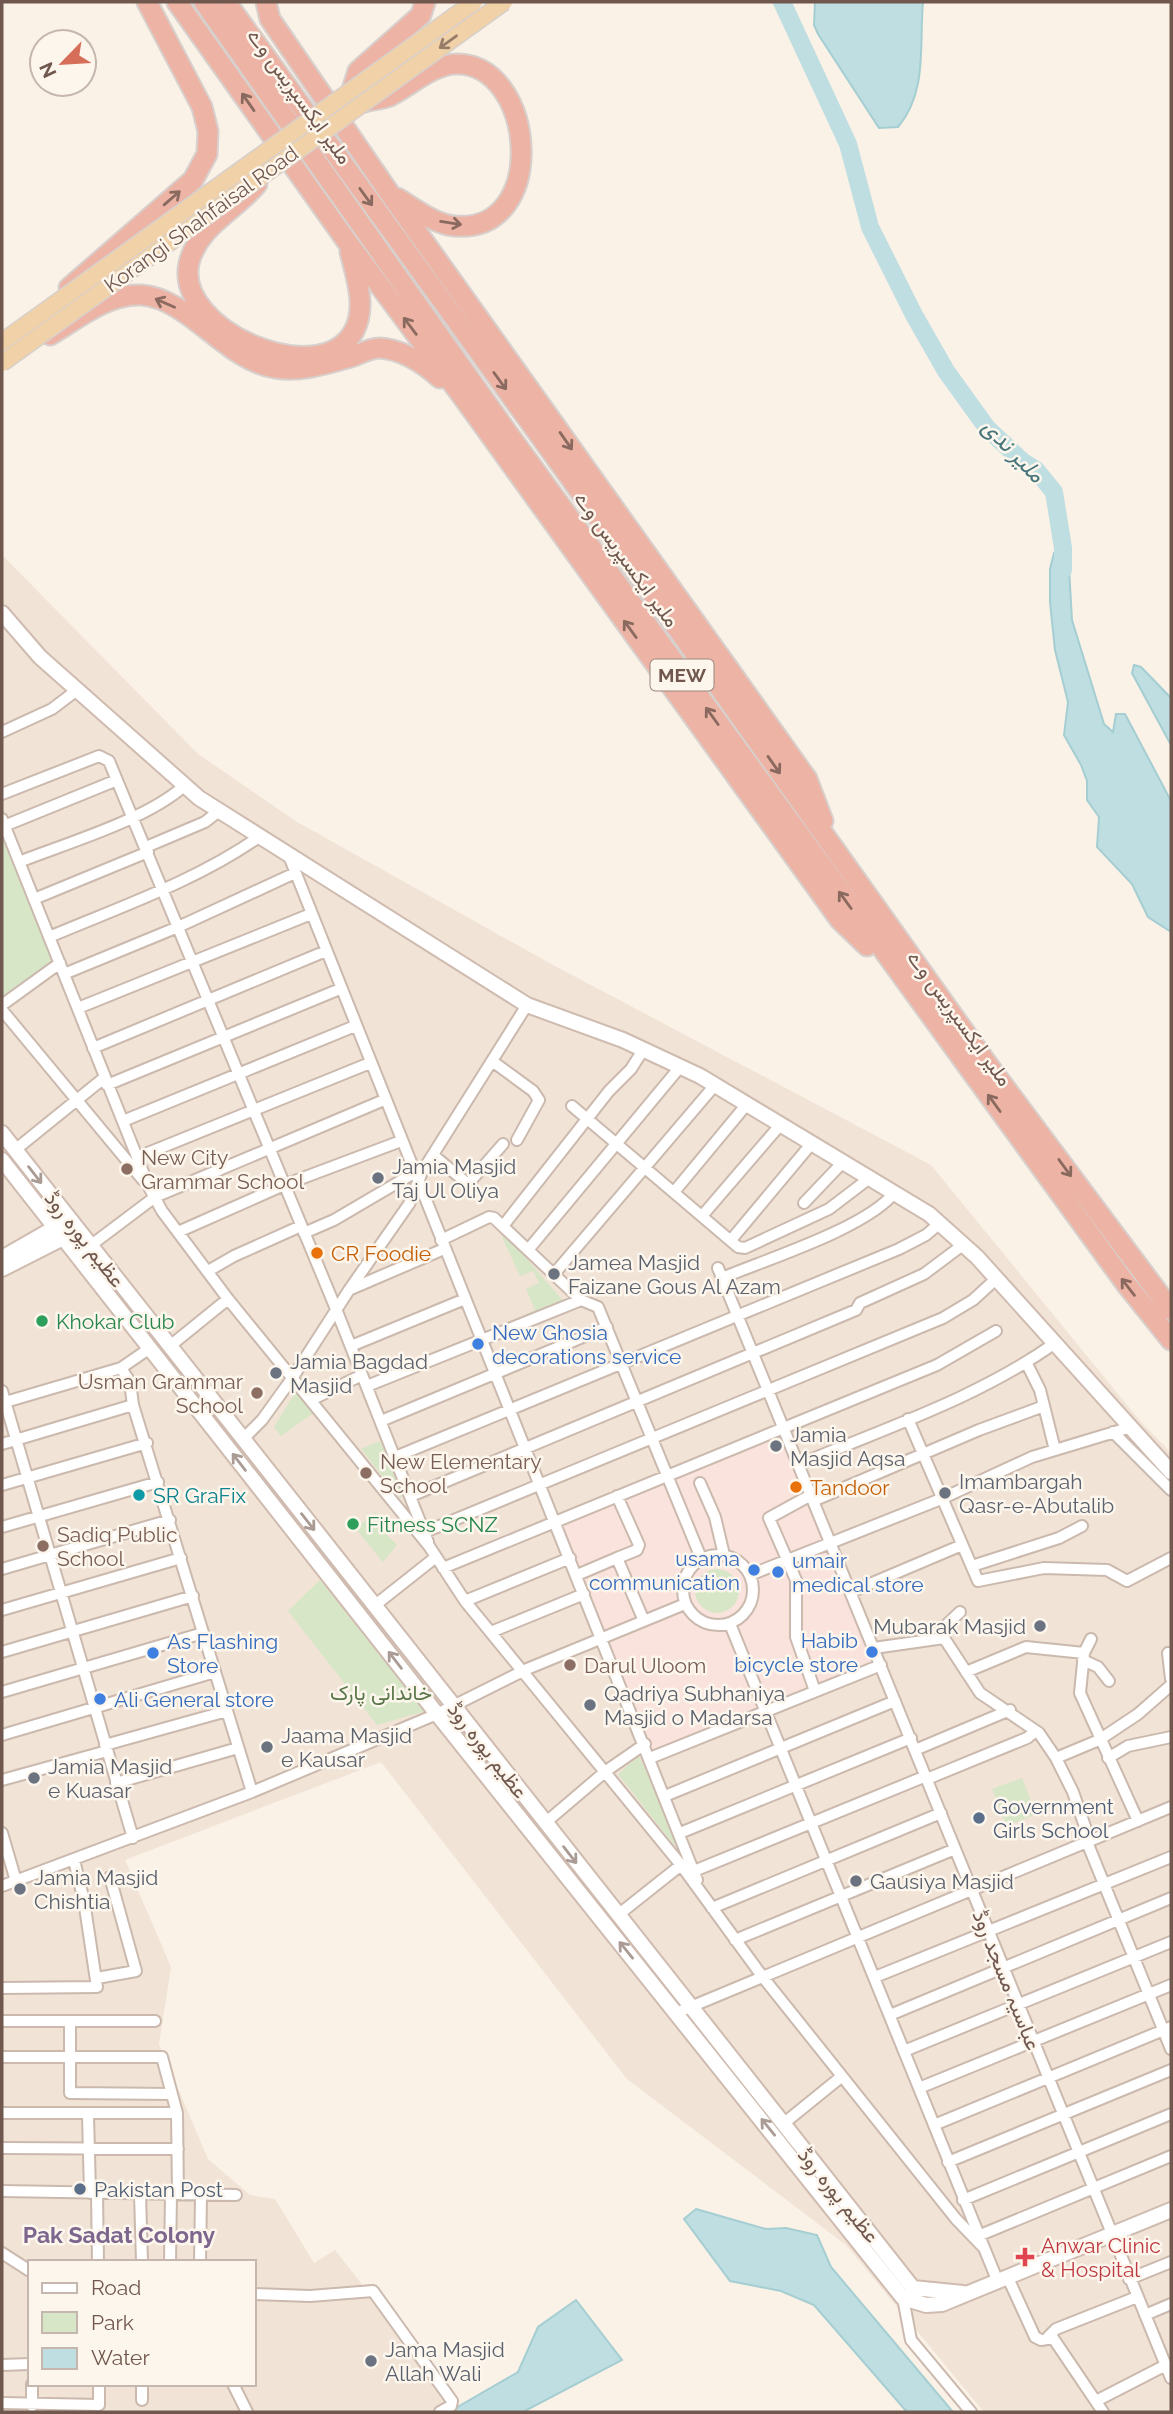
<svg xmlns="http://www.w3.org/2000/svg" width="1173" height="2414" font-family="Raleway,Vazirmatn,sans-serif">
	<rect width="100%" height="100%" fill="#faf1e7"/>
	<path fill="#f1e3d6" fill-rule="evenodd" d="M2,555L198,754L297,822L553,965L931,1165L1140,1421L1171,1453V2412H984L846,2245L627,2079L381,1762L125,1860L171,1967L159,2044L208,2159L250,2195L275,2199L314,2263L335,2250L462,2412H2ZM30,2262H254V2384H30Z"/>
	<path fill="#f9e3dc" d="M781,1435L872,1662L653,1754L563,1524Z"/>
	<path fill="#d6e6c7" d="M4,837L57,965L2,998V838Z
		M506,1235L565,1303L524,1321L522,1316L535,1310L526,1289L539,1283L533,1271L520,1276L502,1237Z
		M297,1390L315,1412L281,1436L274,1427Z
		M380,1441L405,1494L400,1498L361,1449Z
		M375,1512L389,1528L385,1533L397,1545L383,1562L356,1529Z
		M695 1591a22 22 0 1 1 44 0a22 22 0 1 1-44 0Z
		M320,1580L425,1711L377,1725L288,1611Z
		M639,1756L678,1842L675,1846L618,1774Z
		M1022,1778L1036,1814L1007,1826L992,1789Z"/>
	<path fill="#bedee1" stroke="#a5ced2" stroke-width="2" d="M815,2H923C919,44 928,92 898,127L879,128L818,34L814,25Z
		M1060,546L1068,551L1072,620L1104,724L1113,732L1116,714H1125L1171,801V932L1148,917L1132,884L1097,847L1099,817L1087,800V781L1081,765L1064,735L1068,702L1055,650L1050,602V569L1054,553Z
		M1134,665L1141,667L1171,698V745L1132,673Z
		M696,2209L766,2229L786,2228L817,2235L831,2267L953,2412H907L814,2305L781,2291L730,2281L684,2219Z
		M576,2300L622,2360L523,2412H449L518,2372L538,2327Z"/>
	<g fill="none" stroke-linecap="round" stroke-linejoin="round">
		<path stroke="#bedee1" stroke-width="18" d="M782,2L848,144L870,227L914,315L946,371L987,428L1022,461L1036,470L1054,492L1063,548V570"/>
		<g stroke="#cbb9ae" stroke-width="14">
			<path id="street" d="M2,732L52,709L77,690
				M2,794L99,756L109,761L336,1309L428,1542
				M2,819L149,1187L162,1211L228,1299L429,1546L465,1601L681,1865L762,1976L956,2219L982,2246
				M4,826L117,780
				M146,847L205,822L219,811
				M289,856L697,1880
				M19,862C67,843 146,820 184,786
				M34,899L148,852
				M49,937C120,907 196,881 259,837
				M64,974L178,927L295,873
				M2,1005L60,963
				M78,1008L311,914
				M2,1010L143,1180
				M93,1048L326,951
				M492,1061L533,1091L539,1100L517,1140
				M107,1085L340,989
				M572,1106L738,1247L745,1248L829,1209L871,1177
				M123,1121L355,1026
				M15,1150L104,1078
				M433,1155L468,1184L503,1144
				M138,1157L370,1063
				M674,1192L747,1104
				M804,1203L844,1161
				M702,1216L781,1124
				M503,1226L609,1091L631,1069L643,1050
				M178,1232L284,1185L401,1141
				M304,1233L334,1220L414,1173
				M441,1240L489,1217L494,1218L581,1300
				M731,1240L812,1143
				M528,1250L680,1067
				M78,1255L155,1197L384,1100
				M718,1268L1171,2378
				M208,1271L234,1256L301,1226
				M554,1274L715,1085
				M722,1278C767,1259 867,1228 895,1192
				M351,1289L444,1249
				M170,1346L228,1299
				M351,1346L465,1299
				M1027,1364L1040,1390L1055,1450
				M121,1368L130,1382L133,1405L252,1792
				M367,1386L581,1300L598,1307L701,1558
				M2,1391L133,1838
				M311,1400L362,1375
				M2,1403L121,1368L150,1348
				M908,1419L978,1581L1044,1568L1107,1570L1127,1581L1171,1558
				M381,1421L607,1327
				M1113,1432L1171,1490
				M243,1439L262,1420L293,1377L349,1290L409,1204L422,1172L527,1005
				M2,1444L133,1405
				M395,1457L899,1249L926,1235L940,1223
				M798,1465C885,1428 978,1398 1055,1343
				M700,1483L715,1517L724,1555
				M2,1485L147,1443
				M811,1495L769,1518L796,1580V1637L815,1691
				M411,1496L856,1310L860,1303L924,1274L964,1244
				M813,1501L979,1430L1044,1406
				M2,1527L158,1482
				M425,1532L943,1318L973,1300L997,1278
				M683 1590a35 35 0 1 1 70 0a35 35 0 1 1-70 0Z
				M617,1558L637,1550L639,1545L617,1496
				M972,1566L1059,1538L1082,1526
				M443,1568L937,1365L996,1331
				M2,1569L170,1520
				M577,1575L617,1558L644,1621
				M750,1575L941,1499L1032,1457L1128,1428
				M851,1592L962,1545
				M465,1601L570,1558
				M374,1606L436,1557
				M2,1610L181,1558
				M960,1612L942,1629L944,1638L980,1693L1039,1733L1056,1758L1073,1792L1090,1841
				M730,1624L998,2282
				M491,1632L584,1594
				M1091,1639L1084,1653L1080,1693L1138,1821
				M874,1648L944,1638
				M2,1652L193,1596
				M1168,1653L1171,1679
				M1083,1660L1098,1667L1109,1681
				M966,1672L1026,1647L1084,1653
				M2,1692L203,1633
				M2,1735L215,1672
				M105,1745L227,1711
				M915,1750L1010,1710
				M650,1758L881,1665
				M1056,1758L1099,1740L1138,1714L1171,1685
				M1108,1758L1128,1746L1171,1737
				M927,1779L1027,1738L1036,1731
				M2,1780L107,1751
				M116,1783L238,1748
				M665,1796L895,1701
				M545,1823L606,1771L645,1744
				M2,1833L16,1881
				M680,1833L911,1738
				M1087,1842L1171,2049
				M694,1871L926,1776
				M2,1886L252,1792L437,1714L527,1669L685,1604
				M712,1908L941,1813
				M618,1915L681,1865
				M735,1940L955,1849
				M875,1977L1171,1857
				M97,1978L136,1971L110,1877
				M2,1988L97,1987L84,1901L74,1860
				M676,2013L1171,1807
				M890,2015L1171,1898
				M2,2021H155
				M70,2023V2093L172,2094
				M904,2051L1171,1942
				M2,2057H162L177,2113L178,2194
				M919,2088L1171,1985
				M2,2113H177
				M88,2115L90,2193
				M783,2124L841,2077
				M934,2125L1171,2027
				M2,2148L178,2149
				M948,2162L1171,2070
				M2,2191L236,2195
				M97,2193L98,2262
				M140,2194L142,2262
				M963,2200L1171,2114
				M978,2236L1171,2156
				M2,2253L30,2271
				M170,2262L171,2194
				M200,2262L201,2195
				M1008,2278L1035,2337L1041,2340L1053,2338L1103,2412
				M1129,2279L1171,2262
				M254,2294L310,2296L373,2291L452,2401L451,2406L440,2412
				M906,2295L903,2298L911,2340L971,2412
				M1145,2315L1171,2304
				M1048,2337L1056,2329L1137,2297
				M2,2365L30,2364
				M32,2384V2406
				M233,2384L247,2412
				M142,2400V2384
				M1096,2401L1166,2365
				M2,2403L99,2405V2384"/>
		</g>
		<g stroke="#cfbbaf" stroke-width="18">
			<path id="secondary" d="M2,613L40,657L199,798L527,1005L623,1040L700,1076L929,1214L977,1257L1171,1472
				M2,1133L913,2288L963,2293
				M2,1160L437,1714L903,2298L926,2305L942,2304L1171,2210
				M2,1258L61,1224
				M2,1269L71,1234"/>
		</g>
		<g stroke="#d7d0cd" stroke-width="23">
			<path id="highway" d="M177,2L348,243L465,400L840,920L867,946
				M204,2L507,432L1126,1284L1171,1340
				M226,2L561,465L988,1065L1171,1310
				M266,2L270,19L390,194L807,779L823,821
				M352,90L358,71L421,15L425,2
				M364,102C372,100 382,99 390,96C410,86 433,64 457,64C536,64 550,235 454,226C434,224 414,208 397,198
				M257,184C235,211 198,226 189,263C174,330 320,393 354,331C367,307 356,276 350,252
				M69,288L193,180L207,154L208,131L202,107L147,2
				M50,335C76,320 108,293 141,295C189,298 225,360 275,368C301,373 329,363 354,356C361,353 372,348 379,348C402,349 424,364 440,378"/>
		</g>
		<use href="#street" stroke="#fff" stroke-width="10"/>
		<use href="#secondary" stroke="#fff" stroke-width="14"/>
		<use href="#highway" stroke="#edb3a5" stroke-width="19"/>
		<g stroke="#d7d0cd" stroke-width="19" stroke-linecap="butt">
			<path id="primary-bridge" d="M2,342L474,2
				M2,363L504,2"/>
		</g>
		<use href="#primary-bridge" stroke="#f1d1a7" stroke-width="16"/>
	</g>
	<defs><path id="oneway-shaft" d="M-6 0H5M1.5-3L5.5 0L1.5 3" fill="none" stroke-width="1.6" stroke-linecap="round" stroke-linejoin="round" transform="scale(1.75)"/></defs>
	<use stroke="#977c69" href="#oneway-shaft" transform="translate(448 42) rotate(144)"/>
	<g stroke="#8a6a5f">
		<use href="#oneway-shaft" transform="translate(248 102) rotate(-125)"/>
		<use href="#oneway-shaft" transform="translate(366 197) rotate(54)"/>
		<use href="#oneway-shaft" transform="translate(172 198) rotate(-41)"/>
		<use href="#oneway-shaft" transform="translate(451 223) rotate(9)"/>
		<use href="#oneway-shaft" transform="translate(165 303) rotate(-156)"/>
		<use href="#oneway-shaft" transform="translate(410 326) rotate(-127)"/>
		<use href="#oneway-shaft" transform="translate(500 381) rotate(54)"/>
		<use href="#oneway-shaft" transform="translate(566 441) rotate(55)"/>
		<use href="#oneway-shaft" transform="translate(630 629) rotate(-126)"/>
		<use href="#oneway-shaft" transform="translate(712 716) rotate(-126)"/>
		<use href="#oneway-shaft" transform="translate(774 765) rotate(55)"/>
		<use href="#oneway-shaft" transform="translate(845 900) rotate(-126)"/>
		<use href="#oneway-shaft" transform="translate(994 1103) rotate(-126)"/>
		<use href="#oneway-shaft" transform="translate(1065 1168) rotate(54)"/>
		<use href="#oneway-shaft" transform="translate(1128 1287) rotate(-128)"/>
	</g>
	<g stroke="#aa9b95">
		<use href="#oneway-shaft" transform="translate(35 1175) rotate(52)"/>
		<use href="#oneway-shaft" transform="translate(239 1462) rotate(-128)"/>
		<use href="#oneway-shaft" transform="translate(308 1522) rotate(52)"/>
		<use href="#oneway-shaft" transform="translate(395 1660) rotate(-128)"/>
		<use href="#oneway-shaft" transform="translate(570 1855) rotate(52)"/>
		<use href="#oneway-shaft" transform="translate(626 1950) rotate(-129)"/>
		<use href="#oneway-shaft" transform="translate(768 2127) rotate(-129)"/>
	</g>
	<g fill="#8d6e63" stroke="#fdf6ed" stroke-width="2.5">
		<circle cx="127" cy="1169" r="7"/>
		<circle cx="257" cy="1393" r="7"/>
		<circle cx="366" cy="1473" r="7"/>
		<circle cx="43" cy="1546" r="7"/>
		<circle cx="570" cy="1665" r="7"/>
	</g>
	<g fill="#6b7280" stroke="#fdf6ed" stroke-width="2.5">
		<circle cx="378" cy="1178" r="7"/>
		<circle cx="554" cy="1274" r="7"/>
		<circle cx="276" cy="1373" r="7"/>
		<circle cx="776" cy="1446" r="7"/>
		<circle cx="945" cy="1493" r="7"/>
		<circle cx="1040" cy="1626" r="7"/>
		<circle cx="590" cy="1705" r="7"/>
		<circle cx="267" cy="1747" r="7"/>
		<circle cx="34" cy="1778" r="7"/>
		<circle cx="856" cy="1881" r="7"/>
		<circle cx="20" cy="1889" r="7"/>
		<circle cx="371" cy="2361" r="7"/>
	</g>
	<g fill="#e8710a" stroke="#fdf6ed" stroke-width="2.5">
		<circle cx="317" cy="1253" r="7"/>
		<circle cx="796" cy="1487" r="7"/>
	</g>
	<g fill="#2e9e5b" stroke="#fdf6ed" stroke-width="2.5">
		<circle cx="42" cy="1321" r="7"/>
		<circle cx="353" cy="1524" r="7"/>
	</g>
	<g fill="#3f7fe0" stroke="#fdf6ed" stroke-width="2.5">
		<circle cx="478" cy="1344" r="7"/>
		<circle cx="754" cy="1570" r="7"/>
		<circle cx="778" cy="1572" r="7"/>
		<circle cx="872" cy="1652" r="7"/>
		<circle cx="153" cy="1653" r="7"/>
		<circle cx="100" cy="1699" r="7"/>
	</g>
	<circle fill="#0f9aa8" stroke="#fdf6ed" stroke-width="2.5" cx="139" cy="1495" r="7"/>
	<g fill="#5c6f8a" stroke="#fdf6ed" stroke-width="2.5">
		<circle cx="979" cy="1818" r="7"/>
		<circle cx="80" cy="2189" r="7"/>
	</g>
	<path fill="#e0444e" stroke="#fdf6ed" stroke-width="2.5" d="M1021.5 2246.5h7v7h7v7h-7v7h-7v-7h-7v-7h7z"/>
	<g text-anchor="middle" dominant-baseline="central" stroke-width="5" stroke-linejoin="round" paint-order="stroke">
		<rect fill="#fdf6ed" stroke="#9b877e" stroke-width="2" x="650.5" y="659.5" width="63" height="31" rx="5"/>
		<g font-size="19" font-weight="bold" fill="#71584e">
			<text x="682" y="675">MEW</text>
		</g>
		<g font-size="21" fill="#71584e" stroke="#fdf6ed">
			<text transform="translate(300 96) rotate(54)">ملیر ایکسپریس وے</text>
			<text transform="translate(201 219) rotate(-36)">Korangi Shahfaisal Road</text>
			<text transform="translate(627 559) rotate(54)">ملیر ایکسپریس وے</text>
			<text transform="translate(960 1018) rotate(54)">ملیر ایکسپریس وے</text>
			<text transform="translate(85 1239) rotate(52)">عظیم پورہ روڈ</text>
			<text transform="translate(488 1750) rotate(52)">عظیم پورہ روڈ</text>
			<text transform="translate(1007 1980) rotate(68)">عباسیہ مسجد روڈ</text>
			<text transform="translate(839 2195) rotate(51)">عظیم پورہ روڈ</text>
		</g>
		<g font-size="21" fill="#785e54" stroke="#fdf6ed" text-anchor="start">
			<text x="141" y="1157">New City<tspan x="141" dy="24">Grammar School</tspan></text>
			<text x="243" y="1381" text-anchor="end">Usman Grammar<tspan x="243" dy="24">School</tspan></text>
			<text x="380" y="1461">New Elementary<tspan x="380" dy="24">School</tspan></text>
			<text x="57" y="1534">Sadiq Public<tspan x="57" dy="24">School</tspan></text>
			<text x="584" y="1665">Darul Uloom</text>
		</g>
		<g font-size="21" fill="#5b616d" stroke="#fdf6ed" text-anchor="start">
			<text x="392" y="1166">Jamia Masjid<tspan x="392" dy="24">Taj Ul Oliya</tspan></text>
			<text x="568" y="1262">Jamea Masjid<tspan x="568" dy="24">Faizane Gous Al Azam</tspan></text>
			<text x="290" y="1361">Jamia Bagdad<tspan x="290" dy="24">Masjid</tspan></text>
			<text x="790" y="1434">Jamia<tspan x="790" dy="24">Masjid Aqsa</tspan></text>
			<text x="959" y="1481">Imambargah<tspan x="959" dy="24">Qasr-e-Abutalib</tspan></text>
			<text x="1026" y="1626" text-anchor="end">Mubarak Masjid</text>
			<text x="604" y="1693">Qadriya Subhaniya<tspan x="604" dy="24">Masjid o Madarsa</tspan></text>
			<text x="281" y="1735">Jaama Masjid<tspan x="281" dy="24">e Kausar</tspan></text>
			<text x="48" y="1766">Jamia Masjid<tspan x="48" dy="24">e Kuasar</tspan></text>
			<text x="34" y="1877">Jamia Masjid<tspan x="34" dy="24">Chishtia</tspan></text>
			<text x="870" y="1881">Gausiya Masjid</text>
			<text x="385" y="2349">Jama Masjid<tspan x="385" dy="24">Allah Wali</tspan></text>
		</g>
		<g font-size="21" fill="#c56008" stroke="#fdf6ed" text-anchor="start">
			<text x="331" y="1253">CR Foodie</text>
			<text x="810" y="1487">Tandoor</text>
		</g>
		<g font-size="21" fill="#27864d" stroke="#fdf6ed" text-anchor="start">
			<text x="56" y="1321">Khokar Club</text>
			<text x="367" y="1524">Fitness SCNZ</text>
		</g>
		<g font-size="21" fill="#366cbe" stroke="#fdf6ed" text-anchor="start">
			<text x="492" y="1332">New Ghosia<tspan x="492" dy="24">decorations service</tspan></text>
			<text x="740" y="1558" text-anchor="end">usama<tspan x="740" dy="24">communication</tspan></text>
			<text x="792" y="1560">umair<tspan x="792" dy="24">medical store</tspan></text>
			<text x="858" y="1640" text-anchor="end">Habib<tspan x="858" dy="24">bicycle store</tspan></text>
			<text x="167" y="1641">As Flashing<tspan x="167" dy="24">Store</tspan></text>
			<text x="114" y="1699">Ali General store</text>
		</g>
		<g font-size="21" fill="#0d838f" stroke="#fdf6ed" text-anchor="start">
			<text x="153" y="1495">SR GraFix</text>
		</g>
		<g font-size="21" fill="#587648" stroke="#fdf6ed">
			<text x="381" y="1692">خاندانی پارک</text>
		</g>
		<g font-size="21" fill="#4e5e75" stroke="#fdf6ed" text-anchor="start">
			<text x="993" y="1806">Government<tspan x="993" dy="24">Girls School</tspan></text>
			<text x="94" y="2189">Pakistan Post</text>
		</g>
		<g font-size="21" fill="#be3a42" stroke="#fdf6ed" text-anchor="start">
			<text x="1041" y="2245">Anwar Clinic<tspan x="1041" dy="24">&amp; Hospital</tspan></text>
		</g>
		<g font-size="23" font-style="italic" fill="#47767b" stroke="#fdf6ed">
			<text transform="translate(1014 450) rotate(46)">ملیر ندی</text>
		</g>
		<g font-size="23" font-weight="bold" fill="#7d668d" stroke="#fdf6ed">
			<text x="119" y="2234">Pak Sadat Colony</text>
		</g>
	</g>
	<rect width="1173" height="2414" fill="none" stroke="#71584e" stroke-width="7"/>
	<rect x="28" y="2260" width="228" height="126" fill="#fdf6ed" stroke="#c5b7ad" stroke-width="2"/>
	<rect x="42" y="2283" width="35" height="10" fill="#ffffff" stroke="#c5b7ad" stroke-width="2"/>
	<text x="91" y="2295" font-size="21" fill="#71584e">Road</text>
	<rect x="42" y="2312" width="35" height="21" fill="#d6e6c7" stroke="#c5b7ad" stroke-width="2"/>
	<text x="91" y="2330" font-size="21" fill="#71584e">Park</text>
	<rect x="42" y="2348" width="35" height="21" fill="#bedee1" stroke="#c5b7ad" stroke-width="2"/>
	<text x="91" y="2365" font-size="21" fill="#71584e">Water</text>
	<g transform="translate(63 63) rotate(245)"><circle r="33" fill="#fdf6ed" stroke="#c5b7ad" stroke-width="2"/>
	<path d="M0-5L12 26L0 18L-12 26Z" fill="#d76e5a"/>
	<text y="-10" font-size="19" font-weight="bold" text-anchor="middle" fill="#71584e">N</text>
	</g>
</svg>
